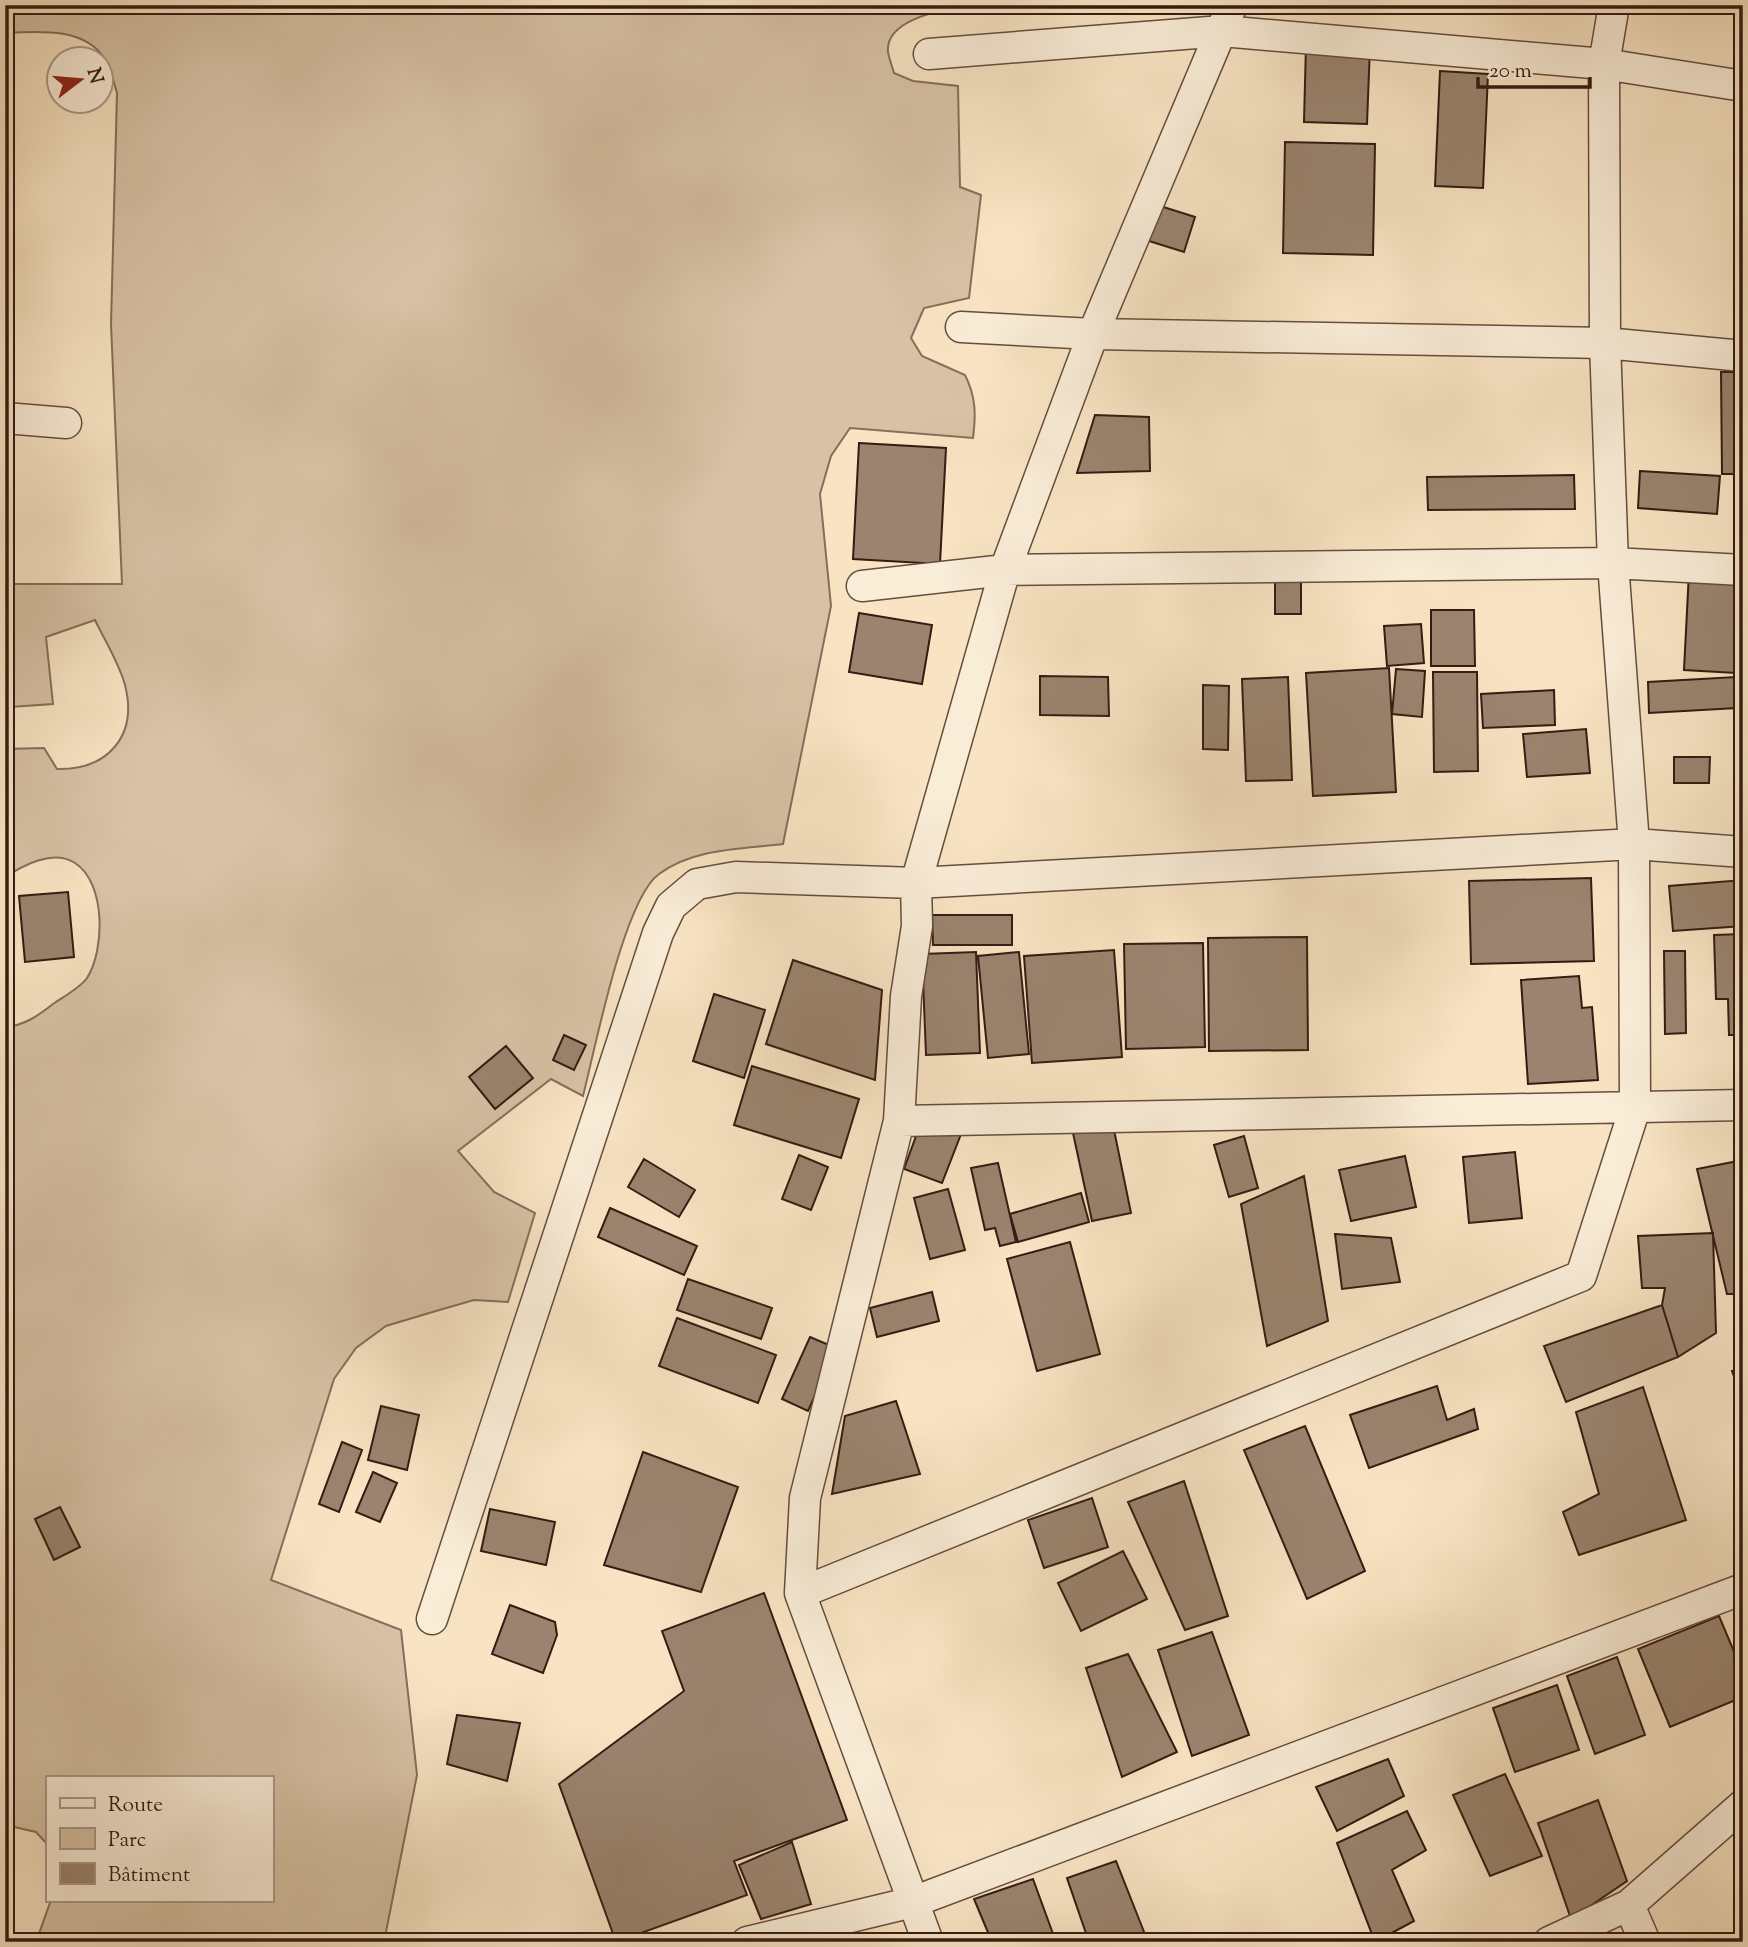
<svg xmlns="http://www.w3.org/2000/svg" width="1748" height="1947" font-family="'Sorts Mill Goudy',serif">
	<rect width="100%" height="100%" fill="#f8e4c3"/>
	<filter id="stains"><feTurbulence type="fractalNoise" baseFrequency=".00286" numOctaves="4"/><feColorMatrix values="0 0 0 0 .2 0 0 0 0 .09 0 0 0 0 .02 0 0 0 .5 -.17"/></filter>
	<radialGradient id="worn" r=".72"><stop offset=".6" stop-color="#630" stop-opacity="0"/><stop offset="1" stop-color="#630" stop-opacity=".3"/></radialGradient>
	<path fill="#d7c2a5" stroke="#866e5c" stroke-width="2" d="M5,5H956V8C935,11 885,22 888,52C889,58 892,66 894,73L913,81L958,86L960,187L981,195L969,298L924,308L911,338L922,356L965,375C976,397 976,414 973,438L850,428L831,456L820,494L831,606L783,844C742,849 694,848 659,874C624,899 595,1049 583,1096L551,1079L458,1151L494,1192L535,1213L508,1302L474,1300L436,1311L386,1326L356,1348L334,1379L271,1580L401,1630L417,1775L384,1942H36L51,1900H271V1777H47V1844L36,1832L5,1825V1027C24,1026 39,1015 53,1004C63,997 80,988 87,978C105,950 106,883 75,863C53,849 24,865 5,877V749L44,748L57,769C108,770 138,736 125,685C119,663 105,641 95,620L46,637L53,704L10,707L5,671V584H122L111,324L117,93C114,83 111,71 106,61C87,27 39,31 5,33Z"/>
	<path fill="#9a846f" stroke="#341b13" stroke-width="2" d="M1306,44L1370,46L1367,124L1304,122Z
		M1440,71L1488,74L1483,188L1435,186Z
		M1285,142L1375,144L1373,255L1283,253Z
		M1157,205L1195,217L1184,252L1146,240Z
		M1721,372H1743V474H1722Z
		M1095,415L1149,417L1150,471L1077,473Z
		M859,443L946,448L940,564L853,559Z
		M1640,471L1720,476L1717,514L1638,508Z
		M1574,475L1575,509L1428,510L1427,477Z
		M1689,572L1742,575L1736,673L1684,670Z
		M1275,578H1301V614H1275Z
		M1431,610H1474L1475,666H1431Z
		M859,613L932,625L922,684L849,672Z
		M1421,624L1424,663L1387,666L1384,626Z
		M1389,668L1396,792L1313,796L1306,673Z
		M1396,669L1425,671L1422,717L1392,714Z
		M1433,672H1477L1478,771L1434,772Z
		M1040,676L1108,677L1109,716L1040,715Z
		M1288,677L1292,780L1246,781L1242,679Z
		M1736,677L1737,708L1649,713L1648,682Z
		M1203,685L1229,686L1228,750L1203,749Z
		M1554,690L1555,725L1483,728L1481,694Z
		M1586,729L1590,773L1527,777L1523,734Z
		M1674,757H1710L1709,783H1674Z
		M1591,878L1594,961L1471,964L1469,881Z
		M1743,880V926L1673,931L1669,886Z
		M68,892L74,957L25,962L19,896Z
		M932,915H1012V945H933Z
		M1743,934V1035H1729L1728,999H1716L1714,935Z
		M1307,937L1308,1050L1209,1051L1208,938Z
		M1203,943L1205,1047L1126,1049L1124,944Z
		M1114,950L1122,1057L1032,1063L1024,956Z
		M1664,951H1685L1686,1033L1665,1034Z
		M976,952L980,1053L926,1055L922,954Z
		M1019,952L1029,1054L988,1058L978,956Z
		M793,960L882,990L875,1080L766,1044Z
		M1579,976L1582,1008L1592,1007L1598,1080L1528,1084L1521,980Z
		M714,994L765,1010L744,1078L693,1061Z
		M564,1035L586,1045L574,1070L553,1060Z
		M506,1046L533,1078L495,1109L469,1077Z
		M752,1066L859,1099L841,1158L734,1125Z
		M1113,1125L1131,1213L1092,1221L1073,1133Z
		M919,1128L963,1129L942,1183L904,1169Z
		M1244,1136L1258,1188L1229,1197L1214,1145Z
		M1515,1152L1522,1218L1469,1223L1463,1157Z
		M799,1155L828,1167L811,1210L782,1199Z
		M1405,1156L1416,1207L1351,1221L1339,1170Z
		M644,1159L695,1190L679,1217L628,1187Z
		M1743,1160V1294H1727L1697,1169Z
		M998,1163L1016,1242L1000,1246L995,1228L985,1230L971,1168Z
		M1304,1176L1328,1321L1267,1346L1241,1204Z
		M948,1189L965,1250L930,1259L914,1198Z
		M1081,1193L1089,1222L1018,1242L1010,1214Z
		M610,1208L697,1246L684,1275L598,1237Z
		M1713,1233L1716,1333L1678,1357L1662,1305L1665,1288H1642L1638,1236Z
		M1335,1234L1391,1238L1400,1282L1342,1289Z
		M1070,1242L1100,1354L1037,1371L1007,1259Z
		M688,1279L772,1308L761,1339L677,1310Z
		M932,1292L939,1321L877,1337L870,1308Z
		M1662,1305L1678,1357L1566,1402L1544,1346Z
		M677,1318L776,1355L758,1403L659,1366Z
		M810,1337L836,1348L808,1411L782,1399Z
		M1743,1368V1402L1732,1371Z
		M1437,1386L1447,1420L1474,1409L1478,1429L1369,1468L1350,1415Z
		M1643,1387L1686,1520L1579,1555L1563,1512L1599,1494L1576,1412Z
		M896,1401L920,1474L832,1494L845,1416Z
		M381,1406L419,1415L407,1470L368,1460Z
		M1305,1426L1365,1571L1307,1599L1244,1450Z
		M342,1442L362,1450L339,1512L319,1504Z
		M643,1452L738,1487L701,1592L604,1565Z
		M373,1472L397,1483L380,1522L356,1512Z
		M1184,1481L1228,1616L1185,1630L1128,1502Z
		M1092,1498L1108,1547L1044,1568L1028,1520Z
		M60,1507L80,1547L54,1560L35,1519Z
		M490,1509L555,1522L546,1565L481,1551Z
		M1123,1551L1147,1599L1081,1631L1058,1583Z
		M764,1593L847,1820L734,1861L747,1895L616,1942L559,1784L684,1691L662,1631Z
		M510,1605L555,1622L557,1635L543,1673L492,1654Z
		M1719,1616L1743,1673V1697L1670,1727L1638,1649Z
		M1212,1632L1249,1735L1192,1756L1158,1650Z
		M1128,1654L1177,1752L1122,1777L1086,1668Z
		M1617,1657L1645,1735L1595,1754L1567,1676Z
		M1557,1685L1579,1750L1515,1772L1493,1708Z
		M457,1715L520,1723L507,1781L447,1764Z
		M1388,1759L1404,1796L1337,1831L1316,1787Z
		M1505,1774L1542,1856L1490,1876L1453,1795Z
		M1598,1800L1627,1881L1571,1919L1538,1823Z
		M1407,1811L1426,1850L1392,1870L1414,1921L1375,1942L1337,1843Z
		M792,1842L811,1904L761,1919L739,1865Z
		M1116,1861L1148,1942H1089L1067,1878Z
		M1033,1879L1056,1942H992L974,1899Z"/>
	<g fill="none" stroke-linecap="round" stroke-linejoin="round">
		<g stroke="#654d3f" stroke-width="33">
			<path id="street" d="M929,54L1222,31L1604,64L1743,86
				M961,327L1093,334L1605,343L1743,356
				M5,418L66,423
				M862,586L1005,570L1613,563L1743,570
				M899,1121L1743,1105
				M800,1593L1581,1276L1635,1108L1634,844L1613,563L1605,343L1604,64L1614,5
				M432,1619L658,933L671,906L697,884L736,877L916,883L1634,844L1743,852
				M1629,1905L1645,1942
				M747,1942L913,1902L1743,1589
				M928,1942L800,1593L805,1498L899,1121L906,996L917,926L916,883L1005,570L1093,334L1232,5
				M1549,1942L1629,1905L1743,1805"/>
		</g>
		<use href="#street" stroke="#faedd8" stroke-width="30"/>
	</g>
	<rect width="1748" height="1947" fill="none" stroke="#f8e4c3" stroke-width="28"/>
	<rect x="7" y="7" width="1734" height="1933" fill="none" stroke="#341b13" stroke-width="3.5"/>
	<rect x="14" y="14" width="1720" height="1919" fill="none" stroke="#341b13" stroke-width="2"/>
	<rect x="46" y="1776" width="228" height="126" fill="#faedd8" stroke="#ab9989" stroke-width="2"/>
	<rect x="60" y="1798" width="35" height="10" fill="#faedd8" stroke="#ab9989" stroke-width="2"/>
	<text x="108" y="1811" font-size="21" fill="#341b13">Route</text>
	<rect x="60" y="1828" width="35" height="21" fill="#d7c2a5" stroke="#ab9989" stroke-width="2"/>
	<text x="108" y="1846" font-size="21" fill="#341b13">Parc</text>
	<rect x="60" y="1863" width="35" height="21" fill="#9a846f" stroke="#ab9989" stroke-width="2"/>
	<text x="108" y="1881" font-size="21" fill="#341b13">Bâtiment</text>
	<g transform="translate(80 80) rotate(74)"><circle r="33" fill="#faedd8" stroke="#ab9989" stroke-width="2"/>
	<path d="M0-5L12 26L0 18L-12 26Z" fill="#8f2418"/>
	<text y="-10" font-size="19" font-weight="bold" text-anchor="middle" fill="#341b13">N</text>
	</g>
	<path d="M1478 77v10h112v-10" fill="none" stroke="#341b13" stroke-width="3.5"/>
	<text x="1489" y="77" font-size="21" fill="#341b13" stroke="#faedd8" stroke-width="5" paint-order="stroke">20 m</text>
	<rect width="100%" height="100%" filter="url(#stains)"/>
	<rect width="100%" height="100%" fill="url(#worn)"/>
</svg>
